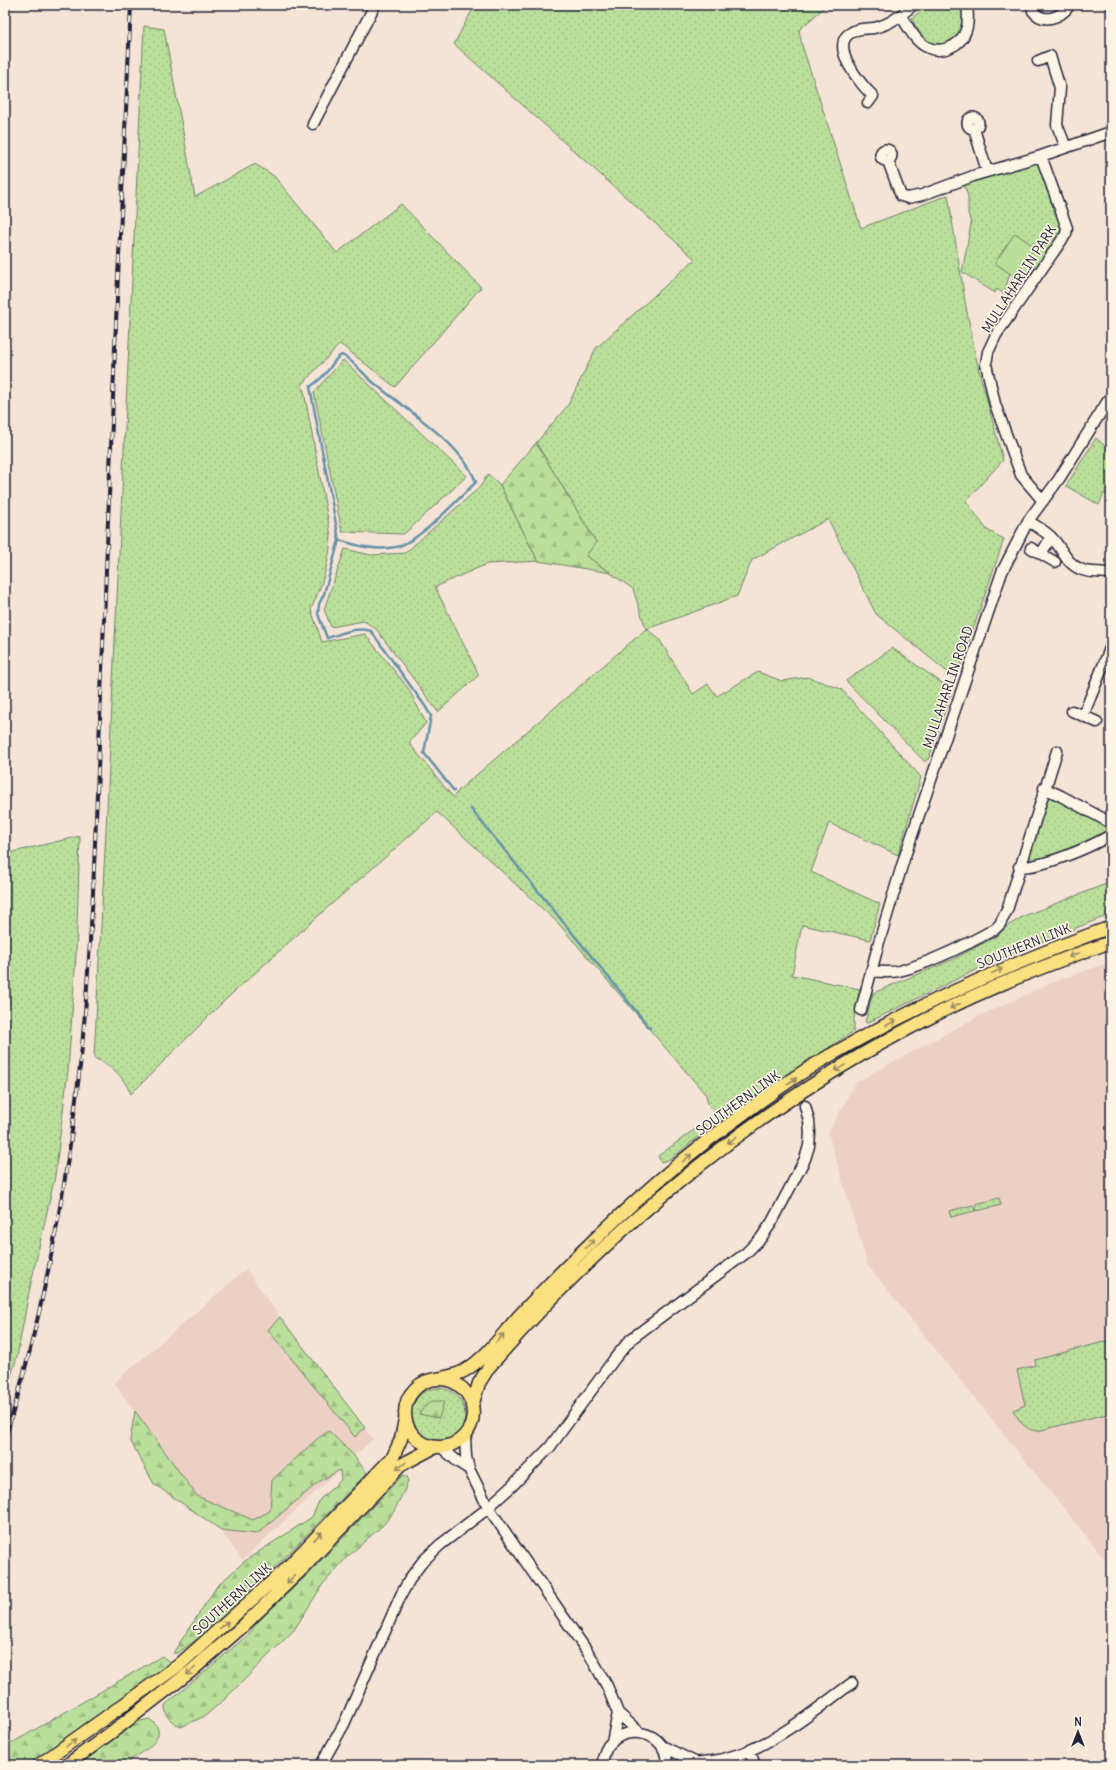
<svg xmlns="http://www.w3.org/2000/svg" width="1116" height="1770" font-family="Delius,sans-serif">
	<defs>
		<pattern id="grass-dots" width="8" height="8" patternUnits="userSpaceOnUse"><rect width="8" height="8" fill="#badf9a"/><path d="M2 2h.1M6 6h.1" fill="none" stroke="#a0bf86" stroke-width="1.8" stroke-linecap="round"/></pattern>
		<pattern id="forest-firs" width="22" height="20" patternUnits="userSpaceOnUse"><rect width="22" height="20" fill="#badf9a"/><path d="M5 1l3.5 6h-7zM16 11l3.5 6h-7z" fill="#a0bf86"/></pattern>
	</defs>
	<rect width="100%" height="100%" fill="#f5e4d6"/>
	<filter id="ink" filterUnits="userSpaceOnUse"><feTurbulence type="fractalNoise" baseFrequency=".025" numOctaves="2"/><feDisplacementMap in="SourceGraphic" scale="8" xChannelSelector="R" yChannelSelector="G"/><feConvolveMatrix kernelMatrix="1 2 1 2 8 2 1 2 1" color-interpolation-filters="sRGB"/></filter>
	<g filter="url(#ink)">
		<path fill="#edd0c4" d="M1111,962V1567L868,1266L828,1133L856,1082L977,1017L1058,980Z
			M246,1269L280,1317L373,1439L242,1560L114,1383Z"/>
		<path fill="url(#grass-dots)" stroke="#6e806a" d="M475,5H827L799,30L802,45L861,228L948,195L966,307L978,367L1003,460L966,501L987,530L1004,539L956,679L876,614L828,519L752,560L737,596L647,629L659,639L693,694L708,684L717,696L758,672L782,681L808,677L841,689L921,777L898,855L829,823L811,872L880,904L870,940L802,925L792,975L860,989L854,1019V1031L721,1119L708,1104L706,1095L558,923L437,812L327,908L224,1001L131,1094C122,1075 113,1066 94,1058L106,830L144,26L164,29L195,197L255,164L274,176L337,253L401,204L481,287L395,387L340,344L301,385L304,391L331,536C330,560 322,586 311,609L322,642L365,634L408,688L426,723L409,743L453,797L460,789L646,629L633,589L586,556L596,542L536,443L568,405L596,348L695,259L454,44Z
			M928,5H961C962,11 963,18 963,24C960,40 942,49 928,41C920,36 915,26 912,18Z
			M1033,161L1039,162L1064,229L1035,274L1028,270L1008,299L1006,298L1012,280L1035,247L995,263L1010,273L1004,294L997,289L995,293L962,272L971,224L968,213V196L964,185Z
			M343,360L467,476L404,534L342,532L314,392Z
			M1096,438L1111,451V489L1108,495L1104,493L1099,505L1066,486Z
			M488,474L500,485L538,561L487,564L435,587L479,675L438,712L376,629L364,621L331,627L324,609L345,549L371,555L405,553L480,487Z
			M892,648L952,690L929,758L925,762L846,681Z
			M1050,796L1105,825L1106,831L1102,837L1040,860L1034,861L1029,856L1047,797Z
			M80,836L76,955L68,1071L55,1176L29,1292L17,1357L5,1395V854Z
			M1111,882V914L996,960L867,1023L865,1022L873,993L954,959L997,936L1009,925L1024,916Z
			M702,1124H705L709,1128L671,1159L661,1162L658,1156Z
			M999,1198L1001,1205L977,1211L976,1204Z
			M973,1205L975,1211L951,1217L949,1211Z
			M1111,1340V1413L1037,1431C1024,1430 1019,1420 1013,1410L1025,1405L1017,1370L1036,1365L1035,1360Z
			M411 1415a27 27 0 1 1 54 0a27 27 0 1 1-54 0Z"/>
		<path fill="url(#forest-firs)" stroke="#6e806a" d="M536,443L596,542L586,556L611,573L538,561L500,485Z
			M280,1317L365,1428L355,1437L268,1330Z
			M432,1401H444L439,1418L419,1414L425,1406Z
			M135,1411L197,1496L253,1520L270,1511L272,1480L317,1439L329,1431L354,1456L367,1473L226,1618L178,1653H173L217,1586L246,1560L312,1517L320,1499L341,1480L340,1470L320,1481L257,1534L221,1530L154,1484L130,1440Z
			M403,1475L407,1476L408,1480L405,1489L393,1513L383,1525L347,1557L323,1584L294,1630L225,1699L205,1716L181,1727C171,1722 165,1717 165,1705L248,1635L262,1616L308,1574Z
			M162,1656L172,1664L80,1733L31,1765H5V1747Z
			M149,1719C171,1733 149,1749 135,1757C131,1760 126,1764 122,1765C109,1768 91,1765 78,1765L137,1722Z"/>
		<path fill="#badf9a" stroke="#6e806a" d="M1015,233L1035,247L1015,277L995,263Z"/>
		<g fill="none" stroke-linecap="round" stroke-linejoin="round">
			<path stroke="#6591a9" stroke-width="2.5" d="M339,540C358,546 376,551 396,547C419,542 458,499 476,482C462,443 405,409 374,383C363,374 354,361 342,355C335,358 333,364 329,369C324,376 317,382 310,387L339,540L324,594L319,604L318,614L327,638C341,634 357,626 371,631L425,706L431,716L424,753L454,791
				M471,809L650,1028"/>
			<g stroke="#22223b" stroke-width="13">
				<path id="minor" d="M1032,5L1033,11C1043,24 1060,18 1069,6
					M1111,5V6
					M901,16C908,26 914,40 925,46C940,55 961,47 966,30C969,22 968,13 967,5
					M1038,61L1050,56L1060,88L1057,125L1066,147
					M868,103L873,96C861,85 827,44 852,32C858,28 867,29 874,28C891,24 900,16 913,5
					M967.5 123a5.5 5.5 0 1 1 11 0a5.5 5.5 0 1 1-11 0Z
					M313,124L375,5
					M974,129L987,171
					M880.5 155a5.5 5.5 0 1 1 11 0a5.5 5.5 0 1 1-11 0Z
					M1041,156L1067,228L1066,234L996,335L988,352L986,364L995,404L1021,475L1043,501
					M888,161L901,196L908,198L922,195L976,175L1041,156L1111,132
					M1028,521C1036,526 1047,532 1053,539C1063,550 1066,563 1080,569C1090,574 1101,571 1111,574
					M1031,548L1055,562
					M1041,554L1051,537
					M1072,711L1097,722
					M1083,716L1111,646
					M1044,788L1061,796L1111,823
					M1019,867C1045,867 1088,848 1111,835
					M871,971C880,972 890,973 899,971C931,963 966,945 995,929L1000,924L1007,910L1057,751
					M861,1010L879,942L904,859L1002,572L1028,521L1059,479L1111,396
					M465,1435L466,1457L469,1469L488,1507L591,1657L607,1686L618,1713L639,1732
					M441,1447L458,1462L469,1469
					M612,1742L618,1713
					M662,1746L695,1762
					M749,1750L755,1765
					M321,1765L344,1724L401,1595L411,1577L423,1561L440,1545L483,1512L512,1486L550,1447L615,1358L631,1339L746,1253L761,1238L772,1222L805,1159L809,1146L810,1133L809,1121L805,1106
					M603,1765C601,1723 668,1721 667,1765
					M686,1765C695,1762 703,1762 713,1761C725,1759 737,1755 748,1751C786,1735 819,1707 852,1683"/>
			</g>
			<g stroke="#22223b" stroke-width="15">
				<path id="major" d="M405 1413a34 34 0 1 1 68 0a34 34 0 1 1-68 0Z
					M436,1379C446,1377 455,1376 464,1371C486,1358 502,1335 519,1316C542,1291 567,1266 592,1242C632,1203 675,1165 720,1131C755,1105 791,1078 829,1056C919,1004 1014,962 1111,927
					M472,1406L479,1383L489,1367C612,1225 760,1104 927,1019C986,988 1048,964 1111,942
					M39,1765L179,1665L285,1570L393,1457L401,1439L405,1419
					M67,1765L120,1726L190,1672L242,1627L302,1569L401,1465L435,1447"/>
			</g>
			<use href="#minor" stroke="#fcf5e5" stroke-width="10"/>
			<use href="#major" stroke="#fbe080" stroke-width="12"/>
			<g stroke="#22223b" stroke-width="4">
				<path id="rail" d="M5,1439C41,1323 64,1204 78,1083C86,1020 89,956 93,893L117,298L131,5"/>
			</g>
			<use href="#rail" stroke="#fcf5e5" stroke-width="2.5" stroke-dasharray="8" stroke-linecap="butt"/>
		</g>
		<defs><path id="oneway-shaft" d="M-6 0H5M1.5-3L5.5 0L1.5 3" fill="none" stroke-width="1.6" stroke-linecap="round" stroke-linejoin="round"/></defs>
		<g stroke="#998a61">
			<use href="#oneway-shaft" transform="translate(1074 955) rotate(158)"/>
			<use href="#oneway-shaft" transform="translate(997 971) rotate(-24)"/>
			<use href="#oneway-shaft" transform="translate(955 1006) rotate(155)"/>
			<use href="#oneway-shaft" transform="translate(891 1023) rotate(-27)"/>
			<use href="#oneway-shaft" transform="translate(840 1068) rotate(148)"/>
			<use href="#oneway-shaft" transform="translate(792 1081) rotate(-33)"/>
			<use href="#oneway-shaft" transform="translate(732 1140) rotate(144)"/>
			<use href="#oneway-shaft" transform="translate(687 1158) rotate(-39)"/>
			<use href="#oneway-shaft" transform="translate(590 1244) rotate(-44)"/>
			<use href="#oneway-shaft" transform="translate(500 1338) rotate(-49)"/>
			<use href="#oneway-shaft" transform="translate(401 1466) rotate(142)"/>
			<use href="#oneway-shaft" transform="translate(318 1536) rotate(-46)"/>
			<use href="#oneway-shaft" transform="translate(291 1579) rotate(136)"/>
			<use href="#oneway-shaft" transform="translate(224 1625) rotate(-41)"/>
			<use href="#oneway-shaft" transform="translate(191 1671) rotate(140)"/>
			<use href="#oneway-shaft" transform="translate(71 1743) rotate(-35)"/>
		</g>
	</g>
	<g text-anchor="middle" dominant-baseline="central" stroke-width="3.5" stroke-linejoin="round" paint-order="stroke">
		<g font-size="13" fill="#22223b" stroke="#fcf5e5">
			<text transform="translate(1019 279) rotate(-57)">MULLAHARLIN PARK</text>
			<text transform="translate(948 687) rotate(-71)">MULLAHARLIN ROAD</text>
			<text transform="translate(1024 946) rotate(-22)">SOUTHERN LINK</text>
			<text transform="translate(738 1103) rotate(-36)">SOUTHERN LINK</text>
			<text transform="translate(232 1599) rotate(-42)">SOUTHERN LINK</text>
		</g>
	</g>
	<rect width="1116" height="1770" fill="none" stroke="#fcf5e5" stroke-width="20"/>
	<rect x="10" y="10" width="1096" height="1750" fill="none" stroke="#22223b" stroke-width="1.5" filter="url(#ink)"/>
	<g transform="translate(1078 1732)" stroke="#fcf5e5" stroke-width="3" paint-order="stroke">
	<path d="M0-3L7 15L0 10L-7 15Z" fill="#22223b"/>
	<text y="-6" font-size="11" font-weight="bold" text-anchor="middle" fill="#22223b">N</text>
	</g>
</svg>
